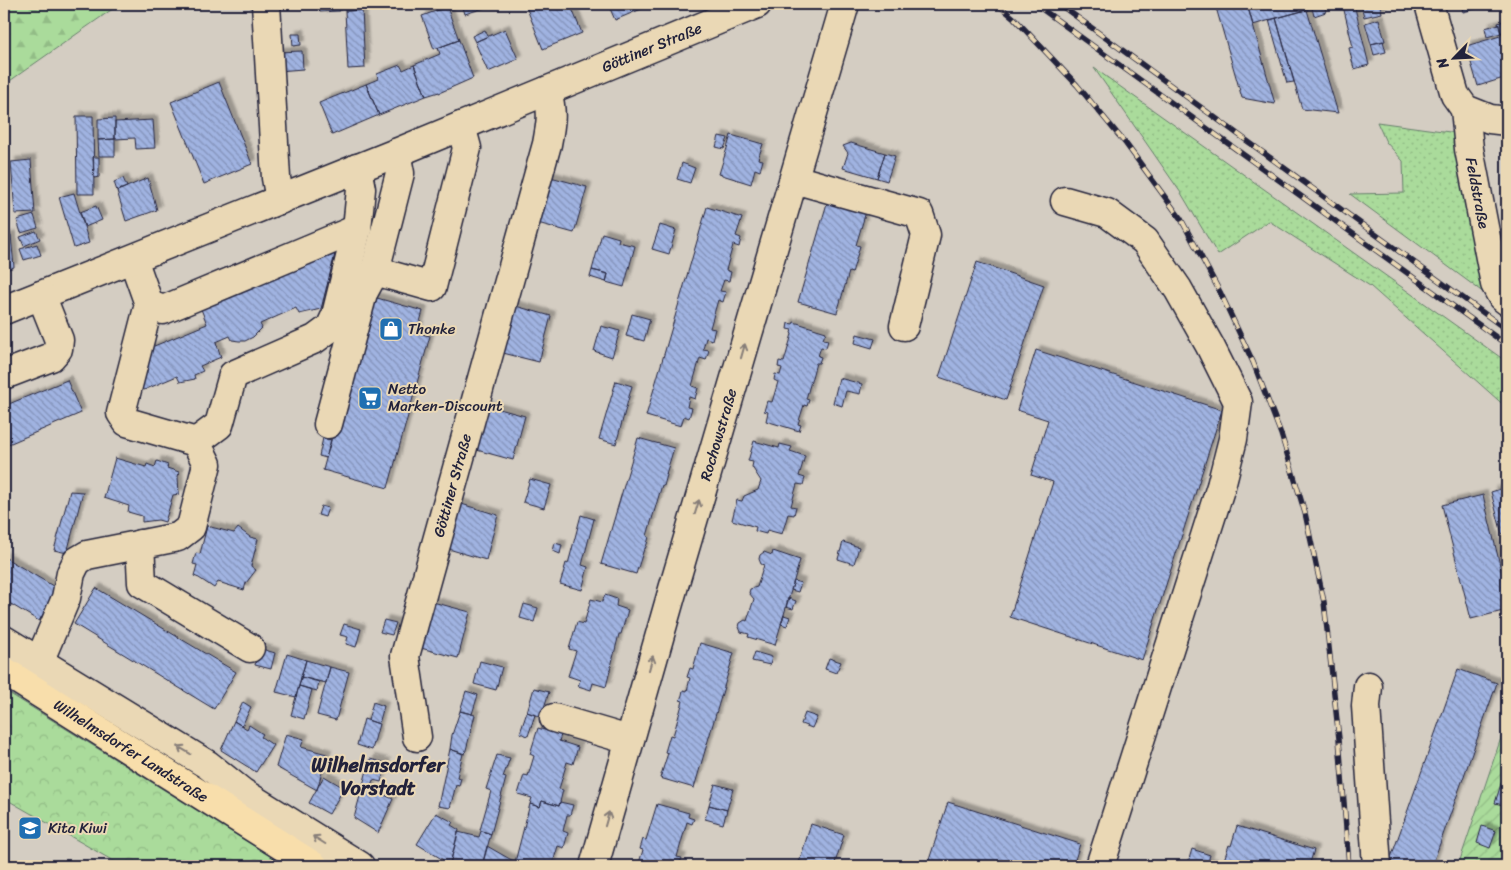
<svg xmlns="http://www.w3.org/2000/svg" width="1511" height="870" font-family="Sriracha,sans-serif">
	<defs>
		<pattern id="grass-dots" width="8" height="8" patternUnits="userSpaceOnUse" patternTransform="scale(1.25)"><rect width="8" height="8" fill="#aadb9b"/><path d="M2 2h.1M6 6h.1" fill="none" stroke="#92bc86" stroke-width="1.8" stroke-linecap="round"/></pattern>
		<pattern id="forest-firs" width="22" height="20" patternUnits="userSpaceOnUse" patternTransform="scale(1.25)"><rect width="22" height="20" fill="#aadb9b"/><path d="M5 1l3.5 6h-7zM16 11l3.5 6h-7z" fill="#92bc86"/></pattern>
		<pattern id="park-crowns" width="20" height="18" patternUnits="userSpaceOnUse" patternTransform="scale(1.25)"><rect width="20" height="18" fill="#aadb9b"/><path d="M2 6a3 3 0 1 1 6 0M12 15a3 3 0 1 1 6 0" fill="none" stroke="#92bc86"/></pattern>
		<pattern id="garden-furrows" width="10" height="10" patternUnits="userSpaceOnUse" patternTransform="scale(1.25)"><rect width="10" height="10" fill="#aadb9b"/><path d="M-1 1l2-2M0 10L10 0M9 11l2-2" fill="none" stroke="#92bc86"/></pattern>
		<pattern id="building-back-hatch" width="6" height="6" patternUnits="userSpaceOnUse" patternTransform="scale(1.25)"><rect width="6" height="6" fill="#a0b3e1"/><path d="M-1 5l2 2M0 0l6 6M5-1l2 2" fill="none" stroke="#8291b8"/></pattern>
		<filter id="shadow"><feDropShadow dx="4.5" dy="-4.5" stdDeviation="1" flood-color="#0004"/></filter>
	</defs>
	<rect width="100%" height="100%" fill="#d4cdc2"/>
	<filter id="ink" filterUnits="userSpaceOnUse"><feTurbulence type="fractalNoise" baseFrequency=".02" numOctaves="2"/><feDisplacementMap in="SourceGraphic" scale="10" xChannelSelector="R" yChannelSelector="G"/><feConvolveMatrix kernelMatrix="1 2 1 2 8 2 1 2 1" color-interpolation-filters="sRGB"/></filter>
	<g filter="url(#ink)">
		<path fill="url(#grass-dots)" stroke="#667e6b" d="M1094,68L1507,362V408L1370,286L1269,221L1218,255L1181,193Z
			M1377,122L1457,133L1488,296L1350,194L1404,193L1403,161L1386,142Z"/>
		<path fill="url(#forest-firs)" stroke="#667e6b" d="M4,4H124L111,10L4,85Z"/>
		<path fill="url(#park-crowns)" stroke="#667e6b" d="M4,690L286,866H122L4,798Z"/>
		<path fill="url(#garden-furrows)" stroke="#667e6b" d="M1507,421V455L1500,437Z
			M1507,720V866H1458Z"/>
		<path fill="url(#building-back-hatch)" stroke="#22223b" filter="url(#shadow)" d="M319,4H339L340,11L320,12Z
			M345,4H361L362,10L345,11Z
			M462,4H483L484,8L465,14Z
			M525,4H570L582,33L543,49Z
			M608,4H645L646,7L615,20Z
			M1215,4H1247L1275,104L1242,98Z
			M1247,4H1310L1312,8L1253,25Z
			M1310,4H1326L1312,8Z
			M1354,4L1369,65L1354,69L1349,48L1353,47L1343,6Z
			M1365,4H1380L1382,13L1364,17L1361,5Z
			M1461,4H1494L1463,12Z
			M1324,5L1326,12L1314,16L1312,8Z
			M447,7L459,40L434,49L422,16Z
			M362,10L365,68L348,69L345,11Z
			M1307,10L1338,113L1302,109L1276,18Z
			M1276,18L1294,82L1287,83L1269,20Z
			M1379,19L1385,41L1371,44L1365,23Z
			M1507,20V32L1501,33L1498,23Z
			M1499,24L1501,33L1487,37L1485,28Z
			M505,29L518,59L488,72L475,42Z
			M485,30L488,36L475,42L472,36Z
			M292,34H300L301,45L293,46Z
			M1507,34V77L1478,86L1466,46Z
			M459,40L473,78L439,93V92L426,96L414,65L440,54L438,48Z
			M1383,41L1386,52L1374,55L1371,44Z
			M302,51L303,69L278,71L277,52Z
			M400,65L403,70L414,65L426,96L379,115L366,84L378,79L377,74Z
			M219,82L252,164L204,184L171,102Z
			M366,84L379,115L332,135L319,103Z
			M76,116H93L94,194H77Z
			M115,118V139L98,140V119Z
			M153,120L155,148L136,149L135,138L115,139V122Z
			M731,135L763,144L758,159L763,160L760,171L755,169L751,184L719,174Z
			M719,136L728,138L724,149L716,147Z
			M115,139V156H99L98,140Z
			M851,143L885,153L877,178L843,168L848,153L843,146Z
			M885,153L895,156L887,181L877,178Z
			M93,157H99V177L94,178Z
			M31,160L35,213L15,214L11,162Z
			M682,163L695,168L690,183L677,179Z
			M547,176L587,187L574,233L534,222Z
			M123,178L127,187L117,191L114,182Z
			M148,178L157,210L126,221L117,191Z
			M74,193L89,243L74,248L59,197Z
			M830,193L868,205L856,245L860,246L852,273L849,272L837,313L798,302Z
			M96,206L102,220L85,227L80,212Z
			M707,207L742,218L736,236L741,238L739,247L733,245L726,270L731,272L729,281L724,280L720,291L726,292L723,302L718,300L710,328L715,329L712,340L706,338L703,349L709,350L706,360L700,358L692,386L698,388L695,399L689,397L687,407L692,408L689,418L684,416L681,426L646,416Z
			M34,215L38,228L21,233L17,220Z
			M660,225L676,230L669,254L652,249Z
			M36,231L40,239L24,246L20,237Z
			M602,233L619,238L618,242L635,246L624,287L606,282L608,274L592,270Z
			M11,235L14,267L4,271V238Z
			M37,244L41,255L24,260L20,249Z
			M335,254L321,309L299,314L296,308L260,324L262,328L253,337L245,341H239L232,340L230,336L216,342L221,357L200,366L203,371L194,375L195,379L180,382L177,376L144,390L136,387L147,349L207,324L201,309Z
			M977,262L1044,285L1006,400L939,377Z
			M592,270L608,274L606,282L590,277Z
			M370,296L423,311L417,333L430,336L388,488L323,470Z
			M512,305L551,316L539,362L499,352Z
			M632,314L650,319L644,341L626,336Z
			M794,322L826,332L823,339L828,340L826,348L821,347L818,356L821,357L819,363H816L806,399L809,400L807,406L804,405L798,424L801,425L799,431L766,421L768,412L764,411L767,401L772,402L778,382L774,380L775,374L780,375L782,368L778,367L779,361L784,362L792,334L791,333L792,330L787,329L788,323L793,324Z
			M601,326L620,331L612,357L594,351Z
			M857,334L875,339L872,348L855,343Z
			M1036,350L1222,410L1142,660L1010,617L1053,482L1031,475L1048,420L1017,410Z
			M839,378L862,384L860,394L846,391L842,406L833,403Z
			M67,380L81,413L4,446V406Z
			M616,381L632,386L616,444L599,439Z
			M485,405L525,416L513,460L473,449Z
			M323,438L331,440L326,458L319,456Z
			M638,438L674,448L666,474L667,475L664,486L662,485L647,536L649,537L647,544L645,549H644L636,574L601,564Z
			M754,441L779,448L780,444L792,447L790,451L805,456L799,476L805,478L803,485L797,484L791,506L796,507L794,515L788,514L782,534L767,530L766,534L755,531L756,527L732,520L737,500L742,501L744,496L758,490L761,481L752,467L753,462L748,461Z
			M115,458L146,467L147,464L155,467L157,461L168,465L167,468L179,472L178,477L179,494L173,495L165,522L158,520L142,522V516L128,512L129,506L104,498Z
			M530,479L551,485L544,508L523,502Z
			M1507,487V533L1502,534L1491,492Z
			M70,491L83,492L67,553L54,550Z
			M1483,495L1507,594V610L1471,619L1442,505Z
			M458,503L498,515L486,560L445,548Z
			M321,506L328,508L325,517L318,515Z
			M581,515L594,519L582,565L588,567L582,590L560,584L566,563L568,564Z
			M207,526L234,533L238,528L250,537L258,539L251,566L256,570L246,583L244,590L218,582L214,588L199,578L194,576L197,565L193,564L196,553L200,554Z
			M843,542L859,547L854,564L838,559Z
			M555,543L562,545L560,554L553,551Z
			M773,551L800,560L775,645L748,637L749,634L741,632L739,627L740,623L745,620L747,621L754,599L749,593L750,589L757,587L764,565L761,564L759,559L760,555L764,552L772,555Z
			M4,557L58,589L39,621L4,600Z
			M794,581L801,583L798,592L791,590Z
			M96,588L236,672L214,709L74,624Z
			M605,595L617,599L616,606L628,610L621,634H619L606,687L593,683L591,690L578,686L580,680L568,676L576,651L569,649L577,622L584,624L591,599L602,602Z
			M788,598L796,601L793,609L786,607Z
			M429,601L470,612L458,658L417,647Z
			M524,604L538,608L534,622L520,618Z
			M784,615L790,617L787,626L781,624Z
			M384,620L396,623L392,635L380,632Z
			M344,624L361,629L356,647L346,644L348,637L340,635Z
			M700,643L734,653L694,788L660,778L668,753L665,752L670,735L673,736L683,701L680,700L682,695L683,690L687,691L690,678L687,677L690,668L693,669Z
			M259,648L275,653L271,669L255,665Z
			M755,652L772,657L770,665L752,661Z
			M287,654L306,660L296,697L276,692Z
			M829,658L841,662L836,673L825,669Z
			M306,660L330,667L326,683L301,677Z
			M480,661L502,667L496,690L474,684Z
			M330,667L349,672L336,720L317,715Z
			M1458,669L1497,683L1432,866H1388Z
			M301,677L319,682L317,691L299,686Z
			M299,686L312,690L304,719L291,715Z
			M534,688L549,692L541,717L527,712Z
			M466,691L478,695L472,714L460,711Z
			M243,702L251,707L242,726L234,721Z
			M373,702L384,706L379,724L368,720Z
			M460,711L475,715L465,754L450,749L452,735Z
			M527,712L535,715L528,736L520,733Z
			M805,713L817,717L812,728L801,724Z
			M364,719L379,724L372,750L357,745Z
			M234,721L247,729L249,725L263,734L261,737L273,745L256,772L221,750Z
			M538,728L551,732L552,729L562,732L559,741L578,747L573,764L567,762L559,789L563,790L559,806L542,801L540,807L530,804L532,798L518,794L524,775L528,776L534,756L530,754Z
			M286,734L304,739L301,747L327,754L317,790L276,767Z
			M1507,740V759L1501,757Z
			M450,749L463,754L457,777L461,778L459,786L456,785L450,808L438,806Z
			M497,755L510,758L503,777L506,778L491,834L480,830L491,791L486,789Z
			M370,759L386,763L381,782L373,780L370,788L363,785Z
			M324,776L344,788L329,814L309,803Z
			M1502,781L1507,782V806L1495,803Z
			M715,784L733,789L727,810L709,805Z
			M363,785L393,799L378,833L354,818Z
			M542,801L559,806L560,802L573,805L570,815H567L563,831L568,833L564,848L558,846L552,866H520L515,862L530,804L540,807Z
			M948,802L1080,844L1073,866H927Z
			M657,804L689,813L688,817L694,819L692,824L687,822L677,857L682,858L680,863L675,862L674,866H638L643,850L640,849L643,839L646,840Z
			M709,805L727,810L723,824L705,819Z
			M436,813L453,822L451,825L459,830L450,864L417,844Z
			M811,824L844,835L834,866H798Z
			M1237,826L1314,850L1309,866H1187L1192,849L1210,855L1208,862L1222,866L1229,845L1231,846Z
			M1482,826L1496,831L1490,848L1477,843Z
			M481,831L491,834L482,866H453L450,864L458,832L479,837Z
			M487,846L515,862L520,866H482Z"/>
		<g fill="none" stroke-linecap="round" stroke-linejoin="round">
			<g stroke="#22223b" stroke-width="31">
				<g id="minor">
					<path d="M266,4L276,178L280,200"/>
					<path d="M1429,4L1455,95L1465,109L1490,119L1507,121"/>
					<path id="s1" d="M1465,109L1469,149L1495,284L1502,297L1507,301"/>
					<path d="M396,153L400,173L375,271L432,287L467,148L461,126"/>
					<path d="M794,179L919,214L926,235L904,326"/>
					<path d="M1065,201L1107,213L1145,241L1178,289L1210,346L1238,402L1233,439L1221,486L1100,866"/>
					<path d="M133,259L149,304L121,413L127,422L196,442"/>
					<path d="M149,304L163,310L357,229"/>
					<path id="s2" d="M4,310L396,153L757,4"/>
					<path d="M4,375L51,357L58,349L59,340L41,295"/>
					<path d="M328,424L363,293L375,271"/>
					<path d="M140,544L142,583L250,648"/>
					<path d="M4,640L208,765L243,793L360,866"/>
					<path d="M39,662L66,598L71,573L77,561L87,555L178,537L191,527L207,464L196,442L219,425L233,375L315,339L330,328L336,315L357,229L361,189L357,168"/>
					<path d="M1368,686L1366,706L1377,866"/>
					<path d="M554,718L629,740"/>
					<path id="s3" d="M417,737L405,656L547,144C551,123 553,112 547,91"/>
					<path id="s4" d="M594,866L673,589L845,4"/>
				</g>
			</g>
			<g stroke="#22223b" stroke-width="31">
				<g id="major">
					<path id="s5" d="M4,671L314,866"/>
				</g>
			</g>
			<use href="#minor" stroke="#ead8b5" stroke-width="28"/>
			<use href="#major" stroke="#f8deab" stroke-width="28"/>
			<g stroke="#22223b" stroke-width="5.5">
				<path id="rail" d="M997,4L1014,18L1077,85L1126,144L1181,219L1220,292L1253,362L1281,434L1305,513L1324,602L1339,739L1349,866
					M1035,4L1507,345
					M1059,4L1507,330"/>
			</g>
			<use href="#rail" stroke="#ead8b5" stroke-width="4" stroke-dasharray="11" stroke-linecap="butt"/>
		</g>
		<defs><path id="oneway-shaft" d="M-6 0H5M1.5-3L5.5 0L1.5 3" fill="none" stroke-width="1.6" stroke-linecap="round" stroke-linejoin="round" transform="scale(1.25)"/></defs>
		<g stroke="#867d78">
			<use href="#oneway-shaft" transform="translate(743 351) rotate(-74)"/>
			<use href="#oneway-shaft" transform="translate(697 507) rotate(-73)"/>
			<use href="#oneway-shaft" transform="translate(651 663) rotate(-74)"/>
			<use href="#oneway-shaft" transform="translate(184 750) rotate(-149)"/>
			<use href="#oneway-shaft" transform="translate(607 819) rotate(-74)"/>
			<use href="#oneway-shaft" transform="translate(319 840) rotate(-148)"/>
		</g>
	</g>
	<defs>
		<g id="shop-square" transform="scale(1.25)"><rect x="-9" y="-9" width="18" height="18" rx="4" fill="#1f6fb2" stroke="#ead8b5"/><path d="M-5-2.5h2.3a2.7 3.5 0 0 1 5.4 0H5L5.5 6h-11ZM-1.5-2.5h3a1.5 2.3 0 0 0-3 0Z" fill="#fff"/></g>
		<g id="supermarket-square" transform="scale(1.25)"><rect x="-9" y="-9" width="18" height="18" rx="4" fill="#1f6fb2" stroke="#ead8b5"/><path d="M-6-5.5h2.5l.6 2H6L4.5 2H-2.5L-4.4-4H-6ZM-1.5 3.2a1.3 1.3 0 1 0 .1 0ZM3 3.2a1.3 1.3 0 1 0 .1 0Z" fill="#fff"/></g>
		<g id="school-square" transform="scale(1.25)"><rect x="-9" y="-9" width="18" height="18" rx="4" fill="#1f6fb2" stroke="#ead8b5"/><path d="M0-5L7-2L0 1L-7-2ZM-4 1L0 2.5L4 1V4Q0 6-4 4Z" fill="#fff"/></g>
	</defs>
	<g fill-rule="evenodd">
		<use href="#shop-square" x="391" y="329"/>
		<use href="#supermarket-square" x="370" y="398"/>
		<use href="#school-square" x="30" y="828"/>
	</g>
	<g text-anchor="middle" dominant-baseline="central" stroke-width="4" stroke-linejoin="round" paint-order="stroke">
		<g font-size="15" fill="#22223b" stroke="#ead8b5">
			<text stroke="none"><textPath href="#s2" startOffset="699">Göttiner Straße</textPath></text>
			<text stroke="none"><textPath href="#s1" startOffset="85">Feldstraße</textPath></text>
			<text stroke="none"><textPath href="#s4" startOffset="449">Rochowstraße</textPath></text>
			<text stroke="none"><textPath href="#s3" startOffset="259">Göttiner Straße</textPath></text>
			<text stroke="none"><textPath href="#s5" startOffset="150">Wilhelmsdorfer Landstraße</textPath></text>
		</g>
		<g font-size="15" fill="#22223b" stroke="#ead8b5" text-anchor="start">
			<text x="408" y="329">Thonke</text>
			<text x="388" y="389">Netto<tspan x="388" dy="17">Marken-Discount</tspan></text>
			<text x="48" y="828">Kita Kiwi</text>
		</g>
		<g font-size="20" font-weight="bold" fill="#22223b" stroke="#ead8b5">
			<text x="378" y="765">Wilhelmsdorfer<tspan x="378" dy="23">Vorstadt</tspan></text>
		</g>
	</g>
	<rect width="1511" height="870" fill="none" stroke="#ead8b5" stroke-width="20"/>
	<rect x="10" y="10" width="1491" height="850" fill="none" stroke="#22223b" stroke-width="2" filter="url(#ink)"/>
	<g transform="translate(1454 58) rotate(246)" stroke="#ead8b5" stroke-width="4" paint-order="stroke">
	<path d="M0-4L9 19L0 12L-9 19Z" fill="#22223b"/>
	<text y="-8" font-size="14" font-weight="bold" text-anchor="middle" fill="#22223b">N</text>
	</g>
</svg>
